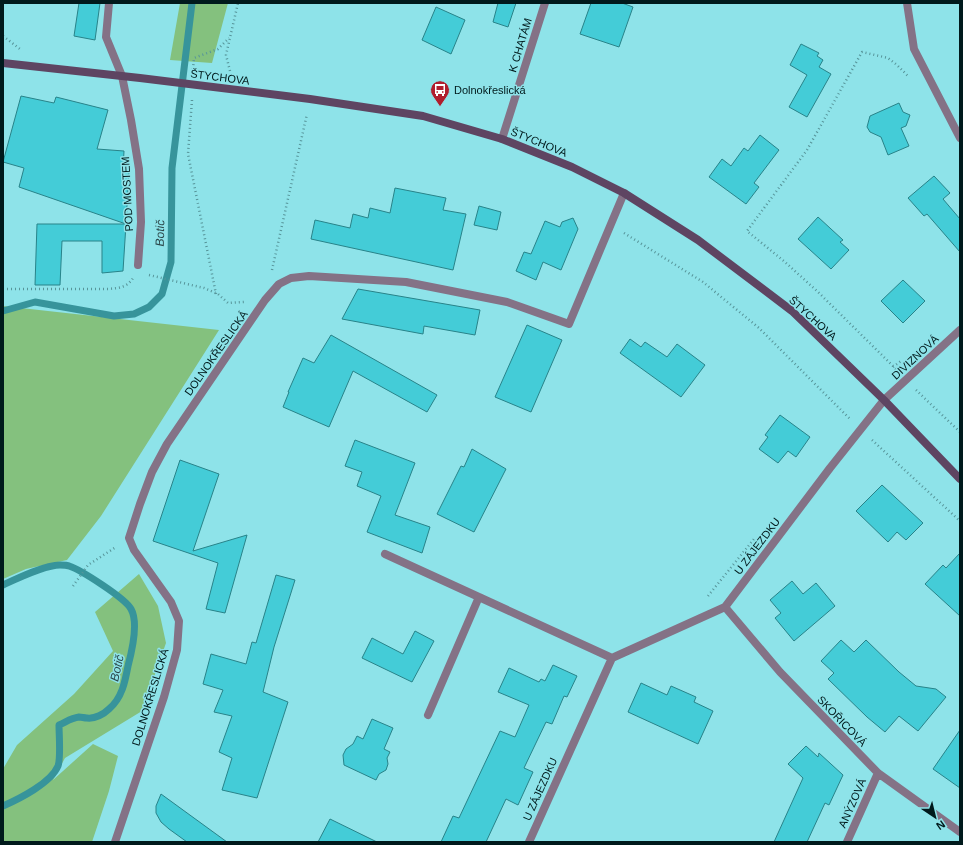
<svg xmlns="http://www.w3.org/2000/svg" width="963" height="845" font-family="Helvetica,sans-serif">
	<rect width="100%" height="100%" fill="#8ee3e9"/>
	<path fill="#84c17e" d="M180,3H228L212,63L170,60Z
		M3,306L219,330L101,516L67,560L26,569L3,579Z
		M139,574L158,606L166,643L142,711L65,758L53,780L93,744L118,756L109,791L92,842H3V769L17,745L74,694L113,651L95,612Z"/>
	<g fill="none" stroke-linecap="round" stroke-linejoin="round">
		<path stroke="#37949b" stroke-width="7" d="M3,311L35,302L114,316L134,314L149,307L162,294L171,262L172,168L192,3
			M3,585C18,578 45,565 60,565C63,565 67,565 69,566C81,570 125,598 131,609C139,623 132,651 128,666C125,682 122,698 109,709C104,714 95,719 87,718C84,718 82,717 79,717C71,718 66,722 59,725C59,735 61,758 58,766C51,783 19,799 3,806"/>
	</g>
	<path fill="#44ccd7" stroke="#288389" d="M79,3H100L95,40L74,36Z
		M498,3H516L508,27L493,22Z
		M591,3H622L633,7L619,47L580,34Z
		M436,7L465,20L451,54L422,40Z
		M801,44L819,53L817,56L823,60L819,67L831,74L807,117L789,107L807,75L790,65Z
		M21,96L54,103L56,97L108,110L97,149L124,151L123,170L129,171L126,224L19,187L24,168L3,162Z
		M899,103L903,112L910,115L906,126L901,128L909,146L888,155L881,137L870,132L867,127L870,116Z
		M760,135L779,150L754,183L759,187L746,204L709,177L722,159L731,166L744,148L748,151Z
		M934,176L950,193L943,199L960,219V252L927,214L924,216L908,198Z
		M395,188L446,198L443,210L466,214L453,270L311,239L315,220L350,228L353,214L368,218L370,208L390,213Z
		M479,206L501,212L497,230L474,225Z
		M818,217L843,240L840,242L849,250L831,269L798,239Z
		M573,218L578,229L561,270L543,262L536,280L516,271L524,252L531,254L545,221L560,227L562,222Z
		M37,224H126L123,271L102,273V241H62L60,285H35Z
		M903,280L925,301L903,323L881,301Z
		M358,289L480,310L475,335L424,326L423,334L342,319Z
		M527,325L562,340L531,412L495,397Z
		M331,335L437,395L427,412L353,371L329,427L283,407L289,392H288L303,358L314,363Z
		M630,339L641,347L645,342L667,357L677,344L705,365L681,397L620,353Z
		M780,415L810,437L796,457L788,451L778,463L759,449L768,437L765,435Z
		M355,440L415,463L395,515L430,527L422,553L367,532L381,496L357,486L362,472L345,466Z
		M472,449L506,469L474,532L437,514L461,466L464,467Z
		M180,460L219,474L193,551L247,535L225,613L206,609L218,563L153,541Z
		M882,485L923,523L906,540L897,532L888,542L856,511Z
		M960,553V616L925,584L943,565L946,568Z
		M276,575L295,580L274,647L263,692L288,702L257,798L222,790L232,758L219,752L232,716L214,712L223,690L203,684L211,654L246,664L252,642L256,643Z
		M792,581L803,594L816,583L835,606L794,641L775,618L781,613L770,600Z
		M415,631L434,641L412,682L362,658L372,638L403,654Z
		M841,640L854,652L866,640L899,672L916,686L936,689L946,697L918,731L899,716L885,732L867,717L828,679L834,673L821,661Z
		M553,665L577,676L567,697L564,696L552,724L546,722L524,768L533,772L518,805L506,799L486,842H441L453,816L459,818L500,731L515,737L529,705L498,692L509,668L539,682L541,679L545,681Z
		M641,683L667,695L671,686L696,697L694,702L713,711L698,744L628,712Z
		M372,719L393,728L384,749L390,752L387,758L388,764L386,770L379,774L376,780L344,765L343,755L346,749L353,744L357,736L363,739Z
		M960,730V788L933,769Z
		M806,746L818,757L819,753L843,775L829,805L825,803L807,842H774L803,778L788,764Z
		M161,794L227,842H187L169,829L161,822L156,813V806Z
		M330,819L377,842H318Z"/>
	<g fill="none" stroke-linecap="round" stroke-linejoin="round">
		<path stroke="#57959a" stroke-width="2.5" stroke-dasharray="1 3" stroke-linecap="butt" d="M3,36L20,49
			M193,69L194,58L218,49L229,38
			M230,71L226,55L238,3
			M192,100L188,154L216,294
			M624,233L703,282L759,328L850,419
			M272,270L307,114
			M149,275L204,288L218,294L228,303L244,302
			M3,289H108C118,288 127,288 133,278
			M893,367L901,361
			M896,369L818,292L785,262L747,231L807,150L862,52L888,58L897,65L909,77
			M916,390L960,432
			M872,440L960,521
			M73,586L88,565L116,547
			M708,596L754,539"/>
		<path stroke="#847286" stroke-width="8" d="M109,3L106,37L122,76L131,120L139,169L141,222L138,265
			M907,3L914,49L960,138
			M502,139L545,3
			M385,554L612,658
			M725,607L780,672L878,773L960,832
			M428,715L479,597
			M115,842L164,697L177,650L179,621L171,602L134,550L129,538L140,504L152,472L167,444L265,300L279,284L291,278L309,276L406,282L507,302L569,324L624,193
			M529,842L612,658L725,607L830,468L884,400L960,330
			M847,842L878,773"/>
		<path stroke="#5e4562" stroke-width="8" d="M3,63L140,78L310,99L423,116L502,139L572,167L624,193L698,240L792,311L884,400L960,479"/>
	</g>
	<defs>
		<g id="bus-pin" transform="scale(1)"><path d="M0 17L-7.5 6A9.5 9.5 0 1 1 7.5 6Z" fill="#b01d2d" stroke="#8ee3e9"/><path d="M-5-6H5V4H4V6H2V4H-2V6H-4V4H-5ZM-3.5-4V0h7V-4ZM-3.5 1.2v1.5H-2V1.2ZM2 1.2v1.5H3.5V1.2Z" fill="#fff"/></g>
	</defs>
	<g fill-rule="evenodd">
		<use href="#bus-pin" x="440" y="90"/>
	</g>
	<g text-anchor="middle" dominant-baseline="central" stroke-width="3" stroke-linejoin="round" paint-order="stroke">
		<g font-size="11" fill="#001a1c" stroke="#8ee3e9">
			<text transform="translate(520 45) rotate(-73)">K CHATÁM</text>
			<text transform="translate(220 77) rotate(7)">ŠTYCHOVA</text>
			<text transform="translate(539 142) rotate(22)">ŠTYCHOVA</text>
			<text transform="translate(127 194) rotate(-93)">POD MOSTEM</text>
			<text transform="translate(813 318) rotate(42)">ŠTYCHOVA</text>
			<text transform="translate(216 353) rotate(-55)">DOLNOKŘESLICKÁ</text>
			<text transform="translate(915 357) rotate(-43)">DIVIZNOVÁ</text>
			<text transform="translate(757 546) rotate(-53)">U ZÁJEZDKU</text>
			<text transform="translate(150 697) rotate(-73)">DOLNOKŘESLICKÁ</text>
			<text transform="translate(842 721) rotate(46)">SKOŘICOVÁ</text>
			<text transform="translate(540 789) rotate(-66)">U ZÁJEZDKU</text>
			<text transform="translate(852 803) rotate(-66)">ANÝZOVÁ</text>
		</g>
		<g font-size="11" fill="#001a1c" stroke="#8ee3e9" text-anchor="start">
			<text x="454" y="90">Dolnokřeslická</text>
		</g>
		<g font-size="12" font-style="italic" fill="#2c484b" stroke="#8ee3e9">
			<text transform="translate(160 233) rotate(-89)">Botič</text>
			<text transform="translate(117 668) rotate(-77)">Botič</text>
		</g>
	</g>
	<rect width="963" height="845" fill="none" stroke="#001a1c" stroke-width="8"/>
	<g transform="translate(935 817) rotate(145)" stroke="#8ee3e9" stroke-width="3" paint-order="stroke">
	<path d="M0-3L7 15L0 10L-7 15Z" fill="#001a1c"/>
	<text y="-6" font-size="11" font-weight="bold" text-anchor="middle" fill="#001a1c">N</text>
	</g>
</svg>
